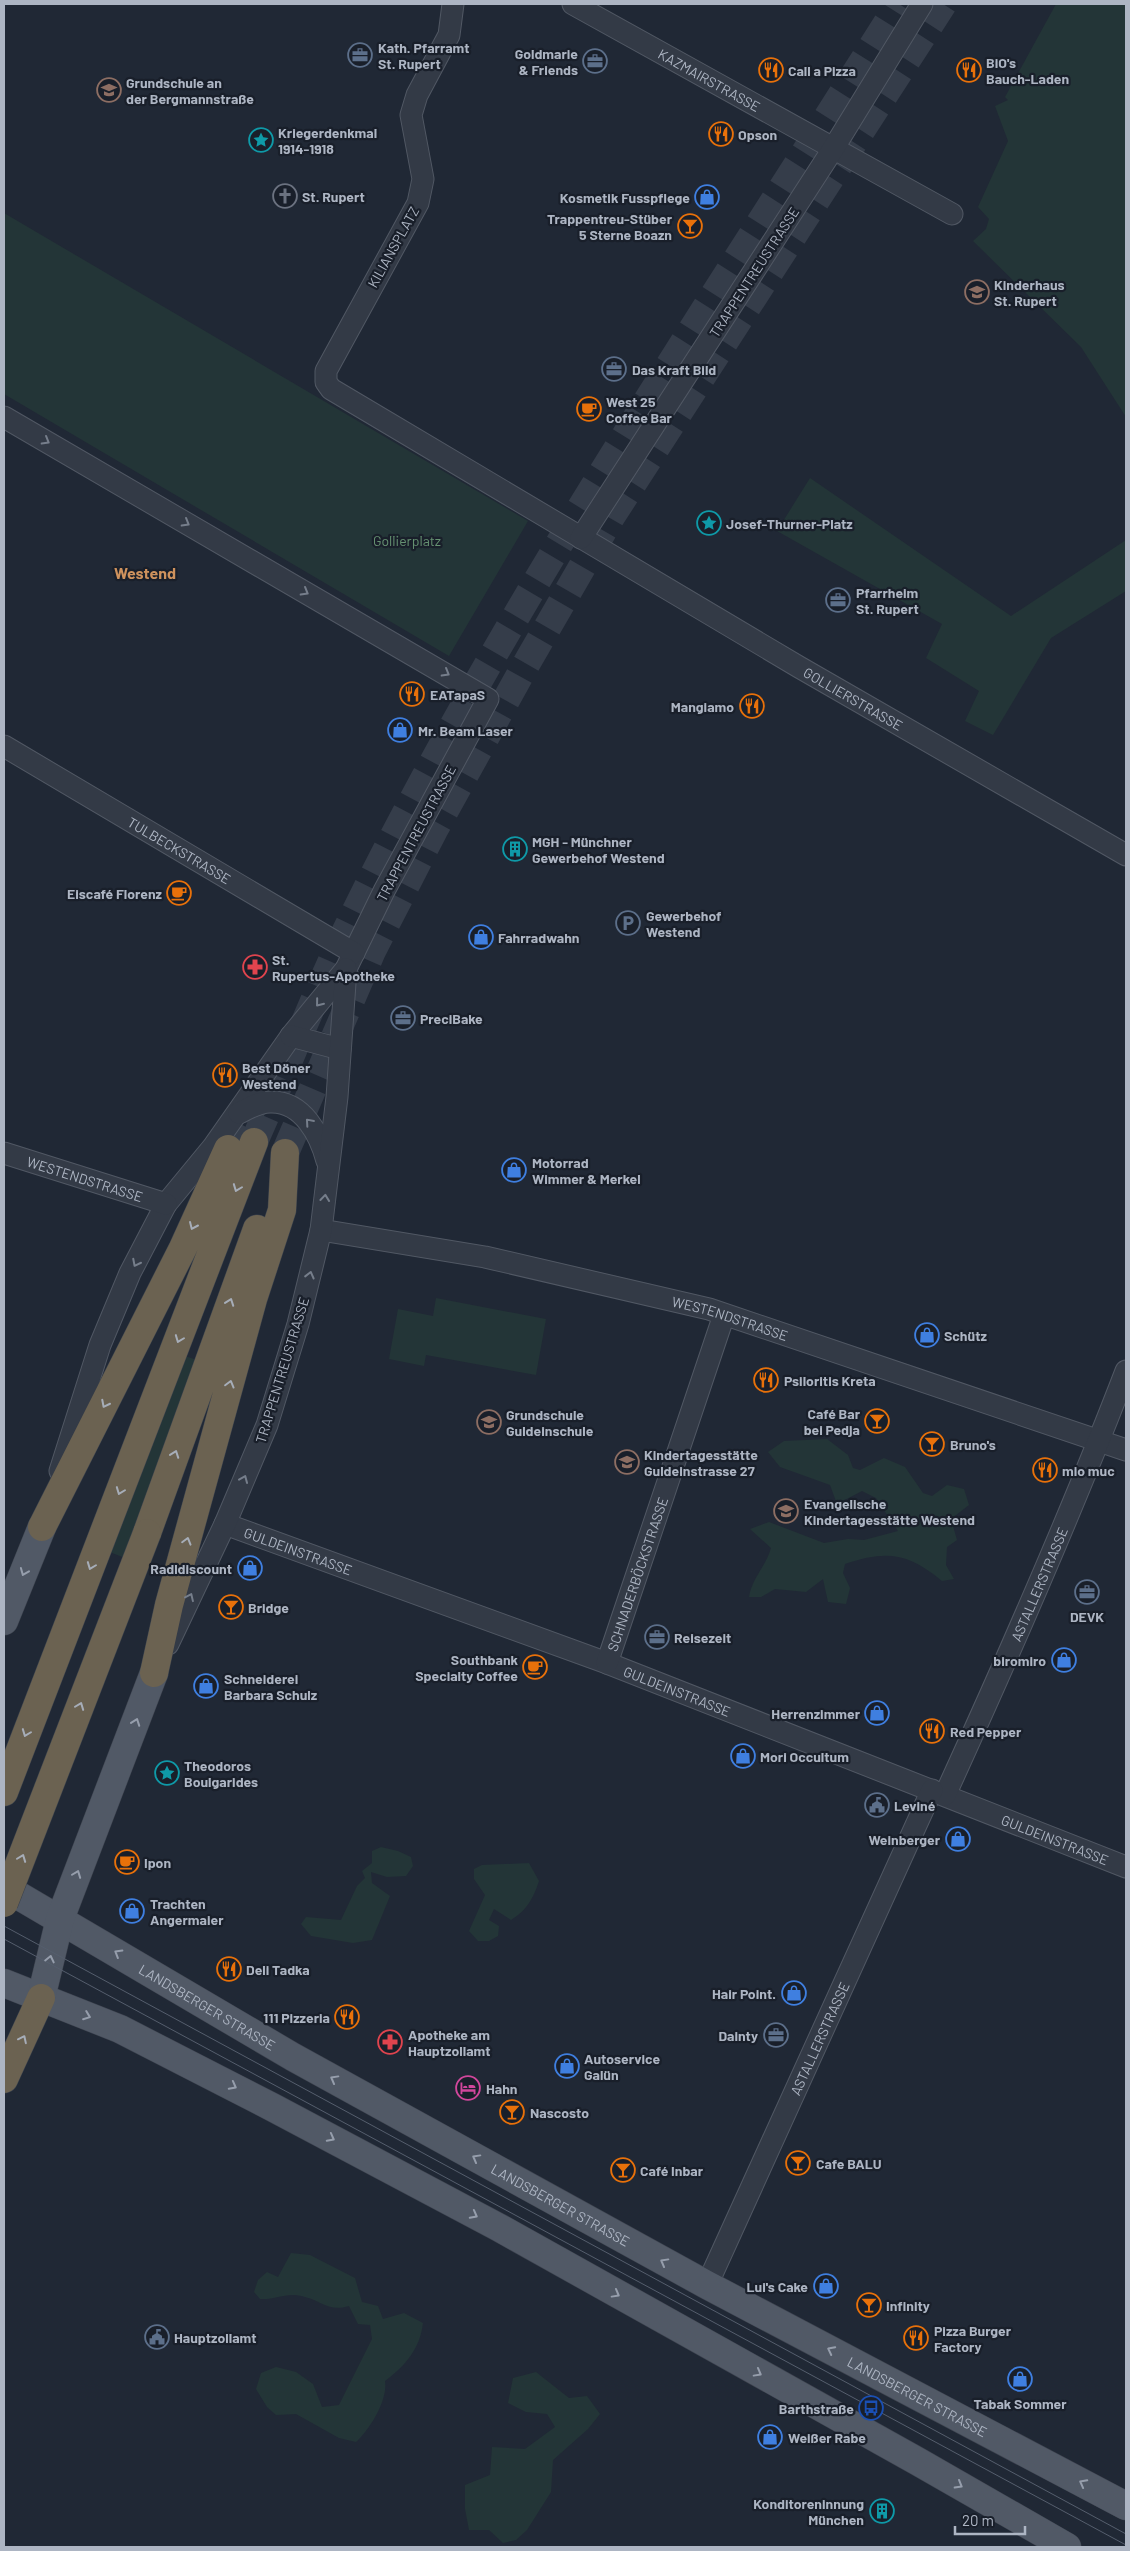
<svg xmlns="http://www.w3.org/2000/svg" width="1130" height="2551" font-family="Barlow,sans-serif">
	<rect width="100%" height="100%" fill="#202835"/>
	<path fill="#233537" d="M1056,4H1126V417L1081,347L973,241L986,229L989,219L978,207L1008,141L995,106L1008,100L1005,97Z
		M4,213L528,521L449,656L4,394Z
		M810,478L1011,616L1126,540V591L1051,638L993,735L965,721L979,691L926,658L942,624L777,531Z
		M436,1298L546,1319L536,1375L426,1355L424,1366L389,1359L398,1309L433,1316Z
		M185,1356L197,1360L125,1558L107,1551Z
		M827,1439L848,1455L853,1468L860,1470L884,1458L905,1467L923,1493L932,1496L947,1485L964,1489L969,1505L951,1519L957,1540L947,1547L946,1565L954,1579L942,1581C908,1553 887,1550 845,1564L843,1573L850,1588L846,1604L828,1602L823,1579L806,1592L775,1589L761,1597H749C752,1578 766,1566 771,1548L750,1529L769,1522L824,1543L848,1539L864,1540L898,1531L876,1498L862,1491L837,1504L830,1485L780,1467L768,1452L784,1441Z
		M381,1847L398,1851L411,1857L413,1866L406,1876L387,1877L371,1872L372,1883L390,1896L372,1940L353,1943L311,1936L301,1924L306,1917L341,1920L357,1886L365,1878L362,1871L372,1863V1851Z
		M529,1863L539,1881C533,1899 527,1910 511,1920L494,1909L489,1920L499,1926L498,1936L489,1941H478L469,1931L485,1895L474,1879V1869L482,1865Z
		M291,2253L310,2255L355,2278L362,2302L378,2306L383,2319L404,2313L423,2323C420,2349 405,2366 385,2381C388,2400 370,2429 356,2442L339,2438L296,2414L276,2415L267,2407L256,2389L261,2373L276,2367L296,2372L313,2384L322,2407L339,2405L372,2339L370,2325L358,2324L349,2306C329,2312 324,2302 305,2297C287,2291 277,2300 260,2299L254,2292L258,2280L267,2272L278,2277Z
		M536,2372L569,2398L587,2396L600,2414L588,2429L553,2460L551,2492L527,2530L516,2540L503,2543L489,2530H469L465,2509V2485L490,2475L492,2447L525,2449L555,2427L547,2414L526,2412L508,2403L513,2378Z"/>
	<g fill="none" stroke-linecap="round" stroke-linejoin="round">
		<path stroke="#353d4a" stroke-width="28" stroke-dasharray="28 14" stroke-linecap="butt" d="M254,1142C284,1074 311,1004 343,937C501,611 707,311 899,4
			M228,1149L257,1100
			M285,1153L372,951L434,830L521,673L611,517L943,4"/>
		<g stroke="#515864" stroke-width="23">
			<g id="street">
				<path id="s1" d="M453,4L449,35L417,95L411,115L423,179L418,203L326,371V382L331,389L799,667L1126,855"/>
				<path id="s2" d="M573,4L952,214"/>
				<path d="M4,417L488,699L384,891L346,969L291,1036L213,1147L166,1204L130,1273L100,1345L60,1471"/>
				<path d="M581,538L833,149L922,4"/>
				<path id="s3" d="M4,746L354,953"/>
				<path d="M291,1036L340,1049"/>
				<path d="M239,1113C249,1108 260,1101 272,1102C303,1102 320,1135 327,1161"/>
				<path id="s4" d="M4,1153L166,1204"/>
				<path id="s5" d="M321,1230L485,1257L709,1309L1126,1450"/>
				<path id="s6" d="M225,1524L607,1663L1126,1867"/>
				<path d="M168,1644L225,1524L267,1425L298,1324L321,1230L337,1097L346,969"/>
				<path id="s7" d="M607,1663L724,1315"/>
				<path id="s8" d="M945,1795C1009,1655 1071,1514 1126,1371"/>
				<path id="s9" d="M707,2285L932,1790"/>
			</g>
		</g>
		<g stroke="#3d434f" stroke-width="29">
			<g id="primary">
				<path d="M4,1621L42,1527"/>
				<path id="s10" d="M4,1887L293,2057L707,2285L1126,2506"/>
				<path d="M4,1983L120,2029L272,2107L498,2227L917,2461L1067,2547"/>
				<path d="M41,1998L60,1919L154,1673"/>
			</g>
		</g>
		<g stroke="#3b424d" stroke-width="29">
			<path id="highway" d="M42,1527L183,1248L228,1149
				M147,1533L257,1229
				M154,1673L169,1605L253,1299L282,1210L285,1153
				M4,1792L254,1142
				M4,2079L41,1998"/>
		</g>
		<use href="#street" stroke="#333a46" stroke-width="21"/>
		<use href="#primary" stroke="#515966" stroke-width="28"/>
		<use href="#highway" stroke="#6b6251" stroke-width="28"/>
		<path stroke="#555e6d" stroke-width="1" d="M4,1926L1126,2534
			M4,1939L1126,2545"/>
		<g stroke="#3b424d" stroke-width="29" stroke-linecap="butt">
			<path id="highway-bridge" d="M4,1903L147,1533"/>
		</g>
		<use href="#highway-bridge" stroke="#6b6251" stroke-width="28"/>
	</g>
	<defs><path id="oneway-chevron" d="M-2-3.5L2.5 0L-2 3.5" fill="none" stroke-width="1.6" stroke-linecap="round" stroke-linejoin="round" transform="scale(1.25)"/></defs>
	<g stroke="#767e8b">
		<use href="#oneway-chevron" transform="translate(46 441) rotate(30)"/>
		<use href="#oneway-chevron" transform="translate(186 523) rotate(30)"/>
		<use href="#oneway-chevron" transform="translate(305 592) rotate(30)"/>
		<use href="#oneway-chevron" transform="translate(446 673) rotate(30)"/>
		<use href="#oneway-chevron" transform="translate(319 1003) rotate(129)"/>
		<use href="#oneway-chevron" transform="translate(309 1122) rotate(-131)"/>
		<use href="#oneway-chevron" transform="translate(325 1198) rotate(-84)"/>
		<use href="#oneway-chevron" transform="translate(136 1263) rotate(117)"/>
		<use href="#oneway-chevron" transform="translate(310 1275) rotate(-76)"/>
		<use href="#oneway-chevron" transform="translate(244 1479) rotate(-67)"/>
		<use href="#oneway-chevron" transform="translate(190 1597) rotate(-65)"/>
	</g>
	<g stroke="#a6adb8">
		<use href="#oneway-chevron" transform="translate(237 1188) rotate(111)"/>
		<use href="#oneway-chevron" transform="translate(193 1226) rotate(114)"/>
		<use href="#oneway-chevron" transform="translate(230 1302) rotate(-70)"/>
		<use href="#oneway-chevron" transform="translate(179 1339) rotate(111)"/>
		<use href="#oneway-chevron" transform="translate(230 1384) rotate(-75)"/>
		<use href="#oneway-chevron" transform="translate(105 1404) rotate(117)"/>
		<use href="#oneway-chevron" transform="translate(175 1454) rotate(-70)"/>
		<use href="#oneway-chevron" transform="translate(120 1491) rotate(111)"/>
		<use href="#oneway-chevron" transform="translate(187 1541) rotate(-74)"/>
		<use href="#oneway-chevron" transform="translate(91 1566) rotate(111)"/>
		<use href="#oneway-chevron" transform="translate(80 1706) rotate(-69)"/>
		<use href="#oneway-chevron" transform="translate(26 1733) rotate(111)"/>
		<use href="#oneway-chevron" transform="translate(22 1858) rotate(-69)"/>
		<use href="#oneway-chevron" transform="translate(23 2039) rotate(-64)"/>
	</g>
	<g stroke="#969eac">
		<use href="#oneway-chevron" transform="translate(24 1572) rotate(112)"/>
		<use href="#oneway-chevron" transform="translate(136 1722) rotate(-70)"/>
		<use href="#oneway-chevron" transform="translate(77 1874) rotate(-69)"/>
		<use href="#oneway-chevron" transform="translate(118 1953) rotate(-149)"/>
		<use href="#oneway-chevron" transform="translate(50 1959) rotate(-77)"/>
		<use href="#oneway-chevron" transform="translate(87 2016) rotate(21)"/>
		<use href="#oneway-chevron" transform="translate(334 2079) rotate(-151)"/>
		<use href="#oneway-chevron" transform="translate(233 2086) rotate(28)"/>
		<use href="#oneway-chevron" transform="translate(331 2138) rotate(28)"/>
		<use href="#oneway-chevron" transform="translate(476 2158) rotate(-151)"/>
		<use href="#oneway-chevron" transform="translate(474 2215) rotate(28)"/>
		<use href="#oneway-chevron" transform="translate(664 2262) rotate(-151)"/>
		<use href="#oneway-chevron" transform="translate(616 2294) rotate(29)"/>
		<use href="#oneway-chevron" transform="translate(831 2350) rotate(-153)"/>
		<use href="#oneway-chevron" transform="translate(758 2373) rotate(29)"/>
		<use href="#oneway-chevron" transform="translate(1083 2483) rotate(-152)"/>
		<use href="#oneway-chevron" transform="translate(959 2485) rotate(30)"/>
	</g>
	<defs>
		<g id="office-ring" transform="scale(1.25)"><circle r="9.5" fill="#191f2a" stroke="#5c6f8a" stroke-width="1.5"/><path d="M-6-3h4V-5.5h4V-3h4V5H-6ZM-1-4.5V-3h2v-1.5ZM-6 0V1H6V0Z" fill="#5c6f8a"/></g>
		<g id="restaurant-ring" transform="scale(1.25)"><circle r="9.5" fill="#191f2a" stroke="#e8710a" stroke-width="1.5"/><path d="M-5-6h1v4h1v-4h1v4h1v-4h1v5L-1.5 .5V6h-2V.5L-5-1ZM5-6V6H3V1.5H1.5Q1.5-4 5-6Z" fill="#e8710a"/></g>
		<g id="school-ring" transform="scale(1.25)"><circle r="9.5" fill="#191f2a" stroke="#8d6e63" stroke-width="1.5"/><path d="M0-5L7-2L0 1L-7-2ZM-4 1L0 2.5L4 1V4Q0 6-4 4Z" fill="#8d6e63"/></g>
		<g id="sight-ring" transform="scale(1.25)"><circle r="9.5" fill="#191f2a" stroke="#0f9aa8" stroke-width="1.5"/><path d="M0-6L1.8-2.2L6-1.7L2.9 1.2L3.7 5.4L0 3.3L-3.7 5.4L-2.9 1.2L-6-1.7L-1.8-2.2Z" fill="#0f9aa8"/></g>
		<g id="church-ring" transform="scale(1.25)"><circle r="9.5" fill="#191f2a" stroke="#6b7280" stroke-width="1.5"/><path d="M-1.2-6h2.4v3.5h3.3v2.4h-3.3V6h-2.4V-.1h-3.3v-2.4h3.3Z" fill="#6b7280"/></g>
		<g id="shop-ring" transform="scale(1.25)"><circle r="9.5" fill="#191f2a" stroke="#3f7fe0" stroke-width="1.5"/><path d="M-5-2.5h2.3a2.7 3.5 0 0 1 5.4 0H5L5.5 6h-11ZM-1.5-2.5h3a1.5 2.3 0 0 0-3 0Z" fill="#3f7fe0"/></g>
		<g id="bar-ring" transform="scale(1.25)"><circle r="9.5" fill="#191f2a" stroke="#e8710a" stroke-width="1.5"/><path d="M-6-5H6L.8 .8V4.5H3.5V6h-7V4.5H-.8V.8Z" fill="#e8710a"/></g>
		<g id="cafe-ring" transform="scale(1.25)"><circle r="9.5" fill="#191f2a" stroke="#e8710a" stroke-width="1.5"/><path d="M-5.5-4.5H6V0H3Q3 3.5 0 3.5H-2.5Q-5.5 3.5-5.5 0ZM3-3.2v2h1.7v-2ZM-6 4.5H4V6H-6Z" fill="#e8710a"/></g>
		<g id="building-ring" transform="scale(1.25)"><circle r="9.5" fill="#191f2a" stroke="#0f9aa8" stroke-width="1.5"/><path d="M-4-6H4V6H1V3H-1V6H-4ZM-2.5-4.3h1.7v1.8h-1.7ZM.8-4.3h1.7v1.8H.8ZM-2.5-1h1.7V.8h-1.7ZM.8-1h1.7V.8H.8Z" fill="#0f9aa8"/></g>
		<g id="parking-ring" transform="scale(1.25)"><circle r="9.5" fill="#191f2a" stroke="#5c6f8a" stroke-width="1.5"/><path d="M-3.5-5.5H1a3.5 3.5 0 0 1 0 7H-1V5.5H-3.5ZM-1-3.4V-.6H.8a1.4 1.4 0 0 0 0-2.8Z" fill="#5c6f8a"/></g>
		<g id="pharmacy-ring" transform="scale(1.25)"><circle r="9.5" fill="#191f2a" stroke="#e0444e" stroke-width="1.5"/><path d="M-2-6h4v4h4v4h-4v4h-4v-4h-4v-4h4Z" fill="#e0444e"/></g>
		<g id="civic-ring" transform="scale(1.25)"><circle r="9.5" fill="#191f2a" stroke="#5c6f8a" stroke-width="1.5"/><path d="M-.6-6.5H3V-4.5H.6V-3L4-1V1h2V6H-6V1h2V-1L-.6-3ZM-1.2 2.5V6h2.4V2.5Z" fill="#5c6f8a"/></g>
		<g id="hotel-ring" transform="scale(1.25)"><circle r="9.5" fill="#191f2a" stroke="#d1479c" stroke-width="1.5"/><path d="M-6-4.5h1.5V1H6V5H4.5V3h-9V5H-6ZM-4 0a1.8 1.8 0 1 1 3.6 0ZM.5 0V-2.5h3Q6-2.5 6 0Z" fill="#d1479c"/></g>
		<g id="bus-ring" transform="scale(1.25)"><circle r="9.5" fill="#191f2a" stroke="#1a4fb4" stroke-width="1.5"/><path d="M-5-6H5V4H4V6H2V4H-2V6H-4V4H-5ZM-3.5-4V0h7V-4ZM-3.5 1.2v1.5H-2V1.2ZM2 1.2v1.5H3.5V1.2Z" fill="#1a4fb4"/></g>
	</defs>
	<g fill-rule="evenodd">
		<use href="#office-ring" x="360" y="55"/>
		<use href="#office-ring" x="595" y="61"/>
		<use href="#restaurant-ring" x="771" y="70"/>
		<use href="#restaurant-ring" x="969" y="70"/>
		<use href="#school-ring" x="109" y="90"/>
		<use href="#restaurant-ring" x="721" y="134"/>
		<use href="#sight-ring" x="261" y="140"/>
		<use href="#church-ring" x="285" y="196"/>
		<use href="#shop-ring" x="707" y="197"/>
		<use href="#bar-ring" x="690" y="226"/>
		<use href="#school-ring" x="977" y="292"/>
		<use href="#office-ring" x="614" y="369"/>
		<use href="#cafe-ring" x="589" y="409"/>
		<use href="#sight-ring" x="709" y="523"/>
		<use href="#office-ring" x="838" y="600"/>
		<use href="#restaurant-ring" x="412" y="694"/>
		<use href="#restaurant-ring" x="752" y="706"/>
		<use href="#shop-ring" x="400" y="730"/>
		<use href="#building-ring" x="515" y="849"/>
		<use href="#cafe-ring" x="179" y="893"/>
		<use href="#parking-ring" x="628" y="923"/>
		<use href="#shop-ring" x="481" y="937"/>
		<use href="#pharmacy-ring" x="255" y="967"/>
		<use href="#office-ring" x="403" y="1018"/>
		<use href="#restaurant-ring" x="225" y="1075"/>
		<use href="#shop-ring" x="514" y="1170"/>
		<use href="#shop-ring" x="927" y="1335"/>
		<use href="#restaurant-ring" x="766" y="1380"/>
		<use href="#bar-ring" x="877" y="1421"/>
		<use href="#school-ring" x="489" y="1422"/>
		<use href="#bar-ring" x="932" y="1444"/>
		<use href="#school-ring" x="627" y="1462"/>
		<use href="#restaurant-ring" x="1045" y="1470"/>
		<use href="#school-ring" x="786" y="1511"/>
		<use href="#shop-ring" x="250" y="1568"/>
		<use href="#office-ring" x="1087" y="1592"/>
		<use href="#bar-ring" x="231" y="1607"/>
		<use href="#office-ring" x="657" y="1637"/>
		<use href="#shop-ring" x="1064" y="1660"/>
		<use href="#cafe-ring" x="535" y="1667"/>
		<use href="#shop-ring" x="206" y="1686"/>
		<use href="#shop-ring" x="877" y="1713"/>
		<use href="#restaurant-ring" x="932" y="1731"/>
		<use href="#shop-ring" x="743" y="1756"/>
		<use href="#sight-ring" x="167" y="1773"/>
		<use href="#civic-ring" x="877" y="1805"/>
		<use href="#shop-ring" x="958" y="1839"/>
		<use href="#cafe-ring" x="127" y="1862"/>
		<use href="#shop-ring" x="132" y="1911"/>
		<use href="#restaurant-ring" x="229" y="1969"/>
		<use href="#shop-ring" x="794" y="1993"/>
		<use href="#restaurant-ring" x="347" y="2017"/>
		<use href="#office-ring" x="776" y="2035"/>
		<use href="#pharmacy-ring" x="390" y="2042"/>
		<use href="#shop-ring" x="567" y="2066"/>
		<use href="#hotel-ring" x="468" y="2088"/>
		<use href="#bar-ring" x="512" y="2112"/>
		<use href="#bar-ring" x="798" y="2163"/>
		<use href="#bar-ring" x="623" y="2170"/>
		<use href="#shop-ring" x="826" y="2286"/>
		<use href="#bar-ring" x="869" y="2305"/>
		<use href="#civic-ring" x="157" y="2337"/>
		<use href="#restaurant-ring" x="916" y="2338"/>
		<use href="#shop-ring" x="1020" y="2379"/>
		<use href="#bus-ring" x="871" y="2408"/>
		<use href="#shop-ring" x="770" y="2437"/>
		<use href="#building-ring" x="882" y="2511"/>
	</g>
	<g text-anchor="middle" dominant-baseline="central" stroke-width="4.5" stroke-linejoin="round" paint-order="stroke">
		<g font-size="14" font-weight="bold" fill="#adb5c3" stroke="#191f2a" text-anchor="start">
			<text x="378" y="47">Kath. Pfarramt<tspan x="378" dy="16">St. Rupert</tspan></text>
			<text x="578" y="53" text-anchor="end">Goldmarie<tspan x="578" dy="16">&amp; Friends</tspan></text>
			<text x="986" y="62">BiO's<tspan x="986" dy="16">Bauch-Laden</tspan></text>
			<text x="788" y="70">Call a Pizza</text>
			<text x="126" y="82">Grundschule an<tspan x="126" dy="16">der Bergmannstraße</tspan></text>
			<text x="278" y="132">Kriegerdenkmal<tspan x="278" dy="16">1914-1918</tspan></text>
			<text x="738" y="134">Opson</text>
			<text x="302" y="196">St. Rupert</text>
			<text x="690" y="197" text-anchor="end">Kosmetik Fusspflege</text>
			<text x="672" y="218" text-anchor="end">Trappentreu-Stüber<tspan x="672" dy="16">5 Sterne Boazn</tspan></text>
			<text x="994" y="284">Kinderhaus<tspan x="994" dy="16">St. Rupert</tspan></text>
			<text x="632" y="369">Das Kraft Bild</text>
			<text x="606" y="401">West 25<tspan x="606" dy="16">Coffee Bar</tspan></text>
			<text x="726" y="523">Josef-Thurner-Platz</text>
			<text x="856" y="592">Pfarrheim<tspan x="856" dy="16">St. Rupert</tspan></text>
			<text x="430" y="694">EATapaS</text>
			<text x="734" y="706" text-anchor="end">Mangiamo</text>
			<text x="418" y="730">Mr. Beam Laser</text>
			<text x="532" y="841">MGH - Münchner<tspan x="532" dy="16">Gewerbehof Westend</tspan></text>
			<text x="162" y="893" text-anchor="end">Eiscafé Florenz</text>
			<text x="646" y="915">Gewerbehof<tspan x="646" dy="16">Westend</tspan></text>
			<text x="498" y="937">Fahrradwahn</text>
			<text x="272" y="959">St.<tspan x="272" dy="16">Rupertus-Apotheke</tspan></text>
			<text x="420" y="1018">PreciBake</text>
			<text x="242" y="1067">Best Döner<tspan x="242" dy="16">Westend</tspan></text>
			<text x="532" y="1162">Motorrad<tspan x="532" dy="16">Wimmer &amp; Merkel</tspan></text>
			<text x="944" y="1335">Schütz</text>
			<text x="784" y="1380">Psiloritis Kreta</text>
			<text x="860" y="1413" text-anchor="end">Café Bar<tspan x="860" dy="16">bei Pedja</tspan></text>
			<text x="506" y="1414">Grundschule<tspan x="506" dy="16">Guldeinschule</tspan></text>
			<text x="950" y="1444">Bruno's</text>
			<text x="644" y="1454">Kindertagesstätte<tspan x="644" dy="16">Guldeinstrasse 27</tspan></text>
			<text x="1062" y="1470">mio muc</text>
			<text x="804" y="1503">Evangelische<tspan x="804" dy="16">Kindertagesstätte Westend</tspan></text>
			<text x="232" y="1568" text-anchor="end">Radldiscount</text>
			<text x="248" y="1607">Bridge</text>
			<text x="1087" y="1616" text-anchor="middle">DEVK</text>
			<text x="674" y="1637">Reisezeit</text>
			<text x="518" y="1659" text-anchor="end">Southbank<tspan x="518" dy="16">Specialty Coffee</tspan></text>
			<text x="1046" y="1660" text-anchor="end">biromiro</text>
			<text x="224" y="1678">Schneiderei<tspan x="224" dy="16">Barbara Schulz</tspan></text>
			<text x="860" y="1713" text-anchor="end">Herrenzimmer</text>
			<text x="950" y="1731">Red Pepper</text>
			<text x="760" y="1756">Mori Occultum</text>
			<text x="184" y="1765">Theodoros<tspan x="184" dy="16">Boulgarides</tspan></text>
			<text x="894" y="1805">Leviné</text>
			<text x="940" y="1839" text-anchor="end">Weinberger</text>
			<text x="144" y="1862">Ipon</text>
			<text x="150" y="1903">Trachten<tspan x="150" dy="16">Angermaier</tspan></text>
			<text x="246" y="1969">Deli Tadka</text>
			<text x="776" y="1993" text-anchor="end">Hair Point.</text>
			<text x="330" y="2017" text-anchor="end">111 Pizzeria</text>
			<text x="408" y="2034">Apotheke am<tspan x="408" dy="16">Hauptzollamt</tspan></text>
			<text x="758" y="2035" text-anchor="end">Dainty</text>
			<text x="584" y="2058">Autoservice<tspan x="584" dy="16">Galün</tspan></text>
			<text x="486" y="2088">Hahn</text>
			<text x="530" y="2112">Nascosto</text>
			<text x="816" y="2163">Cafe BALU</text>
			<text x="640" y="2170">Café Inbar</text>
			<text x="808" y="2286" text-anchor="end">Lui's Cake</text>
			<text x="886" y="2305">Infinity</text>
			<text x="934" y="2330">Pizza Burger<tspan x="934" dy="16">Factory</tspan></text>
			<text x="174" y="2337">Hauptzollamt</text>
			<text x="1020" y="2403" text-anchor="middle">Tabak Sommer</text>
			<text x="854" y="2408" text-anchor="end">Barthstraße</text>
			<text x="788" y="2437">Weißer Rabe</text>
			<text x="864" y="2503" text-anchor="end">Konditoreninnung<tspan x="864" dy="16">München</tspan></text>
		</g>
		<g font-size="14" fill="#adb5c3" stroke="#191f2a">
			<text stroke="none"><textPath href="#s2" startOffset="156">KAZMAIRSTRASSE</textPath></text>
			<text transform="translate(393 247) rotate(-61)">KILIANSPLATZ</text>
			<text transform="translate(754 272) rotate(-57)">TRAPPENTREUSTRASSE</text>
			<text stroke="none"><textPath href="#s1" startOffset="1028">GOLLIERSTRASSE</textPath></text>
			<text transform="translate(416 833) rotate(-62)">TRAPPENTREUSTRASSE</text>
			<text stroke="none"><textPath href="#s3" startOffset="204">TULBECKSTRASSE</textPath></text>
			<text stroke="none"><textPath href="#s4" startOffset="85">WESTENDSTRASSE</textPath></text>
			<text stroke="none"><textPath href="#s5" startOffset="419">WESTENDSTRASSE</textPath></text>
			<text transform="translate(282 1370) rotate(-73)">TRAPPENTREUSTRASSE</text>
			<text stroke="none"><textPath href="#s6" startOffset="78">GULDEINSTRASSE</textPath></text>
			<text stroke="none"><textPath href="#s7" startOffset="94">SCHNADERBÖCKSTRASSE</textPath></text>
			<text stroke="none"><textPath href="#s8" startOffset="231">ASTALLERSTRASSE</textPath></text>
			<text stroke="none"><textPath href="#s6" startOffset="482">GULDEINSTRASSE</textPath></text>
			<text stroke="none"><textPath href="#s6" startOffset="888">GULDEINSTRASSE</textPath></text>
			<text stroke="none"><textPath href="#s10" startOffset="236">LANDSBERGER STRASSE</textPath></text>
			<text stroke="none"><textPath href="#s9" startOffset="271">ASTALLERSTRASSE</textPath></text>
			<text stroke="none"><textPath href="#s10" startOffset="641">LANDSBERGER STRASSE</textPath></text>
			<text stroke="none"><textPath href="#s10" startOffset="1046">LANDSBERGER STRASSE</textPath></text>
		</g>
		<g font-size="14" fill="#669272" stroke="#191f2a">
			<text x="407" y="540">Gollierplatz</text>
		</g>
		<g font-size="16" font-weight="bold" fill="#ce925d" stroke="#191f2a">
			<text x="145" y="572">Westend</text>
		</g>
	</g>
	<rect width="1130" height="2551" fill="none" stroke="#adb5c3" stroke-width="10"/>
	<path d="M955 2526v8h70v-8" fill="none" stroke="#adb5c3" stroke-width="2.5"/>
	<text x="962" y="2526" font-size="15" fill="#adb5c3" stroke="#191f2a" stroke-width="4" paint-order="stroke">20 m</text>
</svg>
